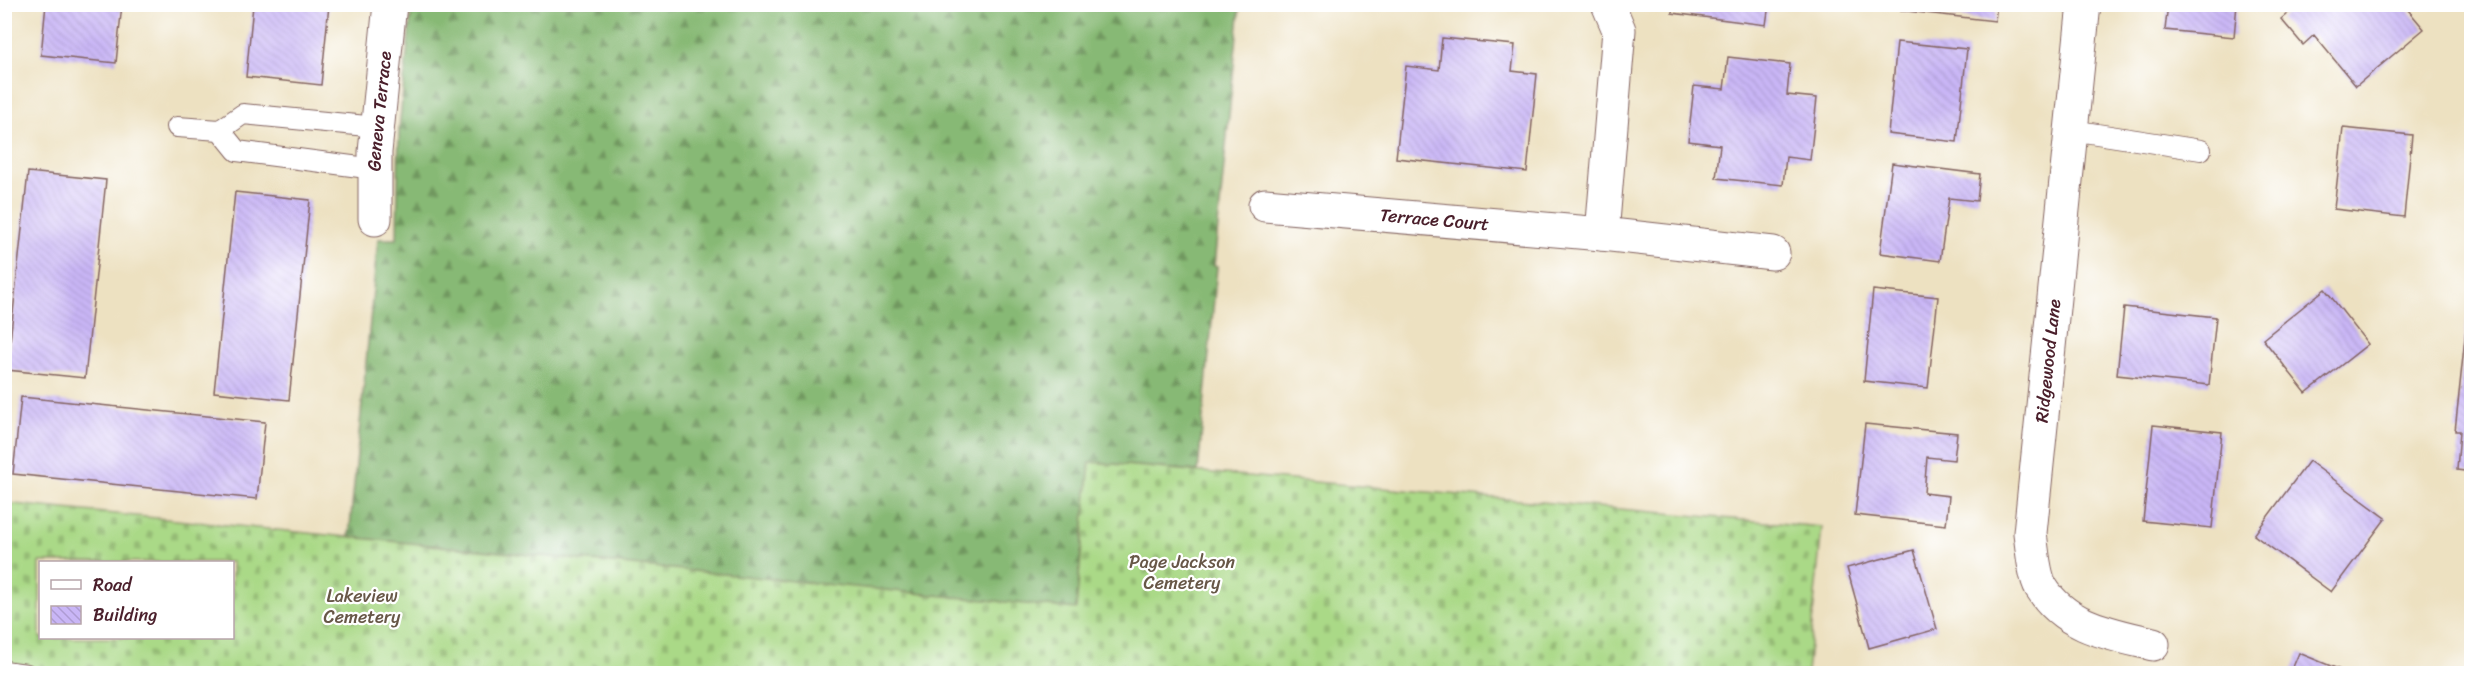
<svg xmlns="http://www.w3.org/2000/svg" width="2476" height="678" font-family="Sriracha,sans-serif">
	<defs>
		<pattern id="forest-firs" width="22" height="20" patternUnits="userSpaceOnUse" patternTransform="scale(1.5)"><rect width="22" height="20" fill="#87b974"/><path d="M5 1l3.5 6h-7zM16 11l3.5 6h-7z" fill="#70965f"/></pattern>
		<pattern id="cemetery-stones" width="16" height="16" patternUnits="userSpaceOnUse" patternTransform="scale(1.5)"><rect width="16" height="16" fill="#aad987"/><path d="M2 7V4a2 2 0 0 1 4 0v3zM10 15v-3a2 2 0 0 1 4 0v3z" fill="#94ba75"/></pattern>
		<pattern id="building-back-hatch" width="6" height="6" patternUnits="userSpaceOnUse" patternTransform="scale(1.5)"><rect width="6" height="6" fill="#c9b6f6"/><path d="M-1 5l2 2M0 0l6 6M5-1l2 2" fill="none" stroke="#ae9cd3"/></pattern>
	</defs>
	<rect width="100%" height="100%" fill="#fff"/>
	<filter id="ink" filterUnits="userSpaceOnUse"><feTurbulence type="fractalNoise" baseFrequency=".0167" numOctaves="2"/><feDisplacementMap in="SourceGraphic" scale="12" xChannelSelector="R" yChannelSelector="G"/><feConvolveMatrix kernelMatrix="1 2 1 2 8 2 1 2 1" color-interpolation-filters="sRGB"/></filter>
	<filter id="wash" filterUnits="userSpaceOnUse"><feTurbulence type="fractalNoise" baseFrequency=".008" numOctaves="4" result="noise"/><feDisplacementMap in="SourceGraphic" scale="24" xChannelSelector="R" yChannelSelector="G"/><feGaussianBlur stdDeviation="1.35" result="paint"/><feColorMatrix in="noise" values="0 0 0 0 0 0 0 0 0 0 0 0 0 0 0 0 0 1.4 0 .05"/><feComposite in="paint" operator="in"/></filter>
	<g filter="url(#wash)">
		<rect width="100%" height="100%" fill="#ede1c1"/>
		<path fill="url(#forest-firs)" stroke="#686c50" stroke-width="1.5" d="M412,5H1240L1214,266L1217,267L1198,471L1090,462L1076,609L349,537L378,239H397L399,129Z"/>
		<path fill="url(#cemetery-stones)" stroke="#7a7c59" stroke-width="1.5" fill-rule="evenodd" d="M1090,462L1822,527L1807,673L5,674L4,503L1076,609ZM40,562H232V638H40Z"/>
		<g id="blocks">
			<path fill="url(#building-back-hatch)" d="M4,4H11L6,51H4Z
				M46,4H122L116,63L41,55Z
				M1673,4H1769L1766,25L1672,13Z
				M1900,4H1997L1995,21L1899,10Z
				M2168,4H2237L2234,37L2165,30Z
				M2299,4H2403L2424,29L2356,86L2314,35L2303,45L2281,19Z
				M253,5H329L321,85L246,77Z
				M1442,38L1515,45L1512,71L1537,74L1527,172L1396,158L1406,66L1439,70Z
				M1897,42L1967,49L1957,142L1888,134Z
				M1728,57L1790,64L1787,95L1817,98L1810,160L1786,157L1783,185L1716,178L1720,145L1688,141L1694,86L1724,89Z
				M2343,128L2412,135L2404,217L2334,209Z
				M1892,163L1980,174L1977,201L1949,198L1940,261L1880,253Z
				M28,172L106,180L85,378L7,370Z
				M235,192L310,200L289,400L214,392Z
				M2325,289L2368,344L2306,393L2263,339Z
				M1873,290L1938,297L1928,388L1864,381Z
				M2470,291H2472V472L2457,470L2460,431H2455Z
				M2124,307L2216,317L2209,385L2117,375Z
				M21,397L265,422L257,499L13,474Z
				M1865,424L1957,433L1954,460L1927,457L1924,493L1949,496L1946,525L1855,515Z
				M2153,425L2222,432L2212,528L2143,521Z
				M2309,461L2386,518L2331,592L2254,535Z
				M1914,550L1937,629L1869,648L1847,568Z
				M2299,653L2348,673V674H2290Z"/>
		</g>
	</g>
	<g filter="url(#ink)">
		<use href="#blocks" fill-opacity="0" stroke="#836360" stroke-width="1.5"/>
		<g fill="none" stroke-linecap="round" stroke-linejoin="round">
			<g stroke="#836360" stroke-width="22">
				<path id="service" d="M177,127L220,130
					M2071,130L2201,150
					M375,169L237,151L220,130L243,114L377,127
					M4,671L26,674"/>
			</g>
			<g stroke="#836360" stroke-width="35">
				<g id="minor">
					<path d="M2084,4L2030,533C2032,547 2034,575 2041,587C2065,627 2111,634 2153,644"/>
					<path id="s1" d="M1265,205L1602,234L1773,253"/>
					<path id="s2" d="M375,219V152L390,4"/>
					<path d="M1602,234L1619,30L1608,4"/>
				</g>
			</g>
			<use href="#service" stroke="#fff" stroke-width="20"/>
			<use href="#minor" stroke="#fff" stroke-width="33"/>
		</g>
	</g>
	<g text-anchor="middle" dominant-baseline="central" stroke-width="4.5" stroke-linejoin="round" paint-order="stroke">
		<g font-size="18" fill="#4a1f2b" stroke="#fff">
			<text stroke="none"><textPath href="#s2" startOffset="108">Geneva Terrace</textPath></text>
			<text stroke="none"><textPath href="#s1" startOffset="170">Terrace Court</textPath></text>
			<text transform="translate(2048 361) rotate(-84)">Ridgewood Lane</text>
		</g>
		<g font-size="18" fill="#675747" stroke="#fff">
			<text x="1182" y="562">Page Jackson<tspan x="1182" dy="21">Cemetery</tspan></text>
			<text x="362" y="596">Lakeview<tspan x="362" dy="21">Cemetery</tspan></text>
		</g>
	</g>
	<rect width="2476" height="678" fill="none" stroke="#fff" stroke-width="24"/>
	<rect x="39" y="561" width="195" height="78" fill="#ffffff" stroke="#b7a5aa" stroke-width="1.5"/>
	<rect x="51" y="580" width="30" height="9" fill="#ffffff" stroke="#b7a5aa" stroke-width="1.5"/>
	<text x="93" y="591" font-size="18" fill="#4a1f2b">Road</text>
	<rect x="51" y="606" width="30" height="18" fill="url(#building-back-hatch)" stroke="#b7a5aa" stroke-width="1.5"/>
	<text x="93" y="621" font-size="18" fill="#4a1f2b">Building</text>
</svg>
